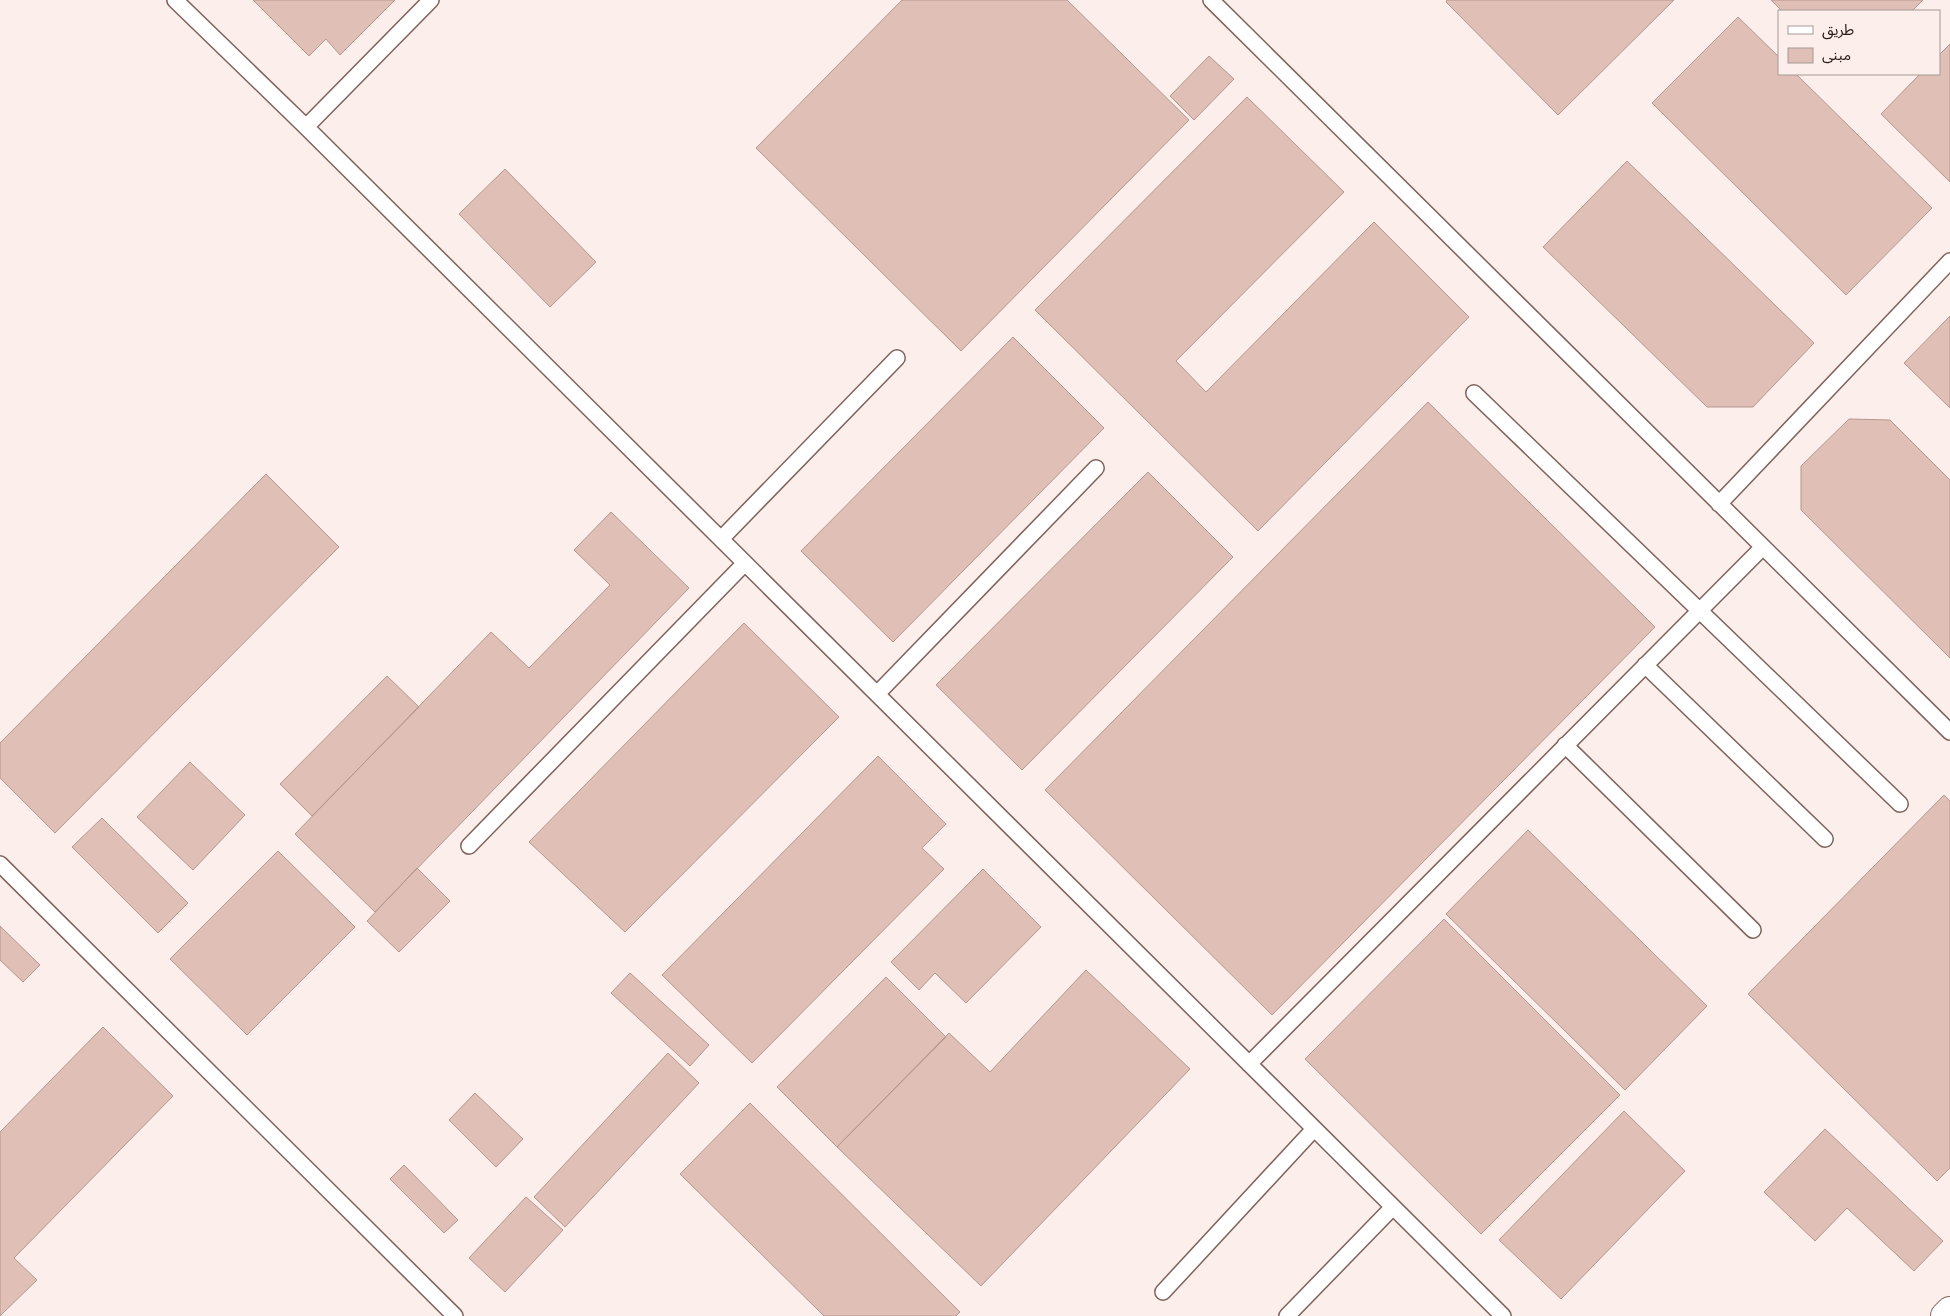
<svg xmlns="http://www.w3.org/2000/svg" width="1950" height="1316" font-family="'PT Sans Narrow','Noto Sans Arabic',sans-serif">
	<rect width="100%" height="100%" fill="#fceeea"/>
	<path fill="#dfbfb6" stroke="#b6968e" d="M253,0H395L340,55L326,39L309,56Z
		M902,0H1067L1189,120L961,351L756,148Z
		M1447,0H1674L1558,115L1446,2Z
		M1771,0H1923L1912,11H1782Z
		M1738,17L1779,57V74H1796L1932,208L1846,295L1652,103Z
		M1950,44V182L1881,114L1920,74H1939V55Z
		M1209,56L1234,79L1194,120L1170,96Z
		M1247,97L1344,192L1176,361L1206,392L1374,222L1469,317L1258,531L1035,310Z
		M1627,161L1814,343L1753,407H1707L1543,247Z
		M505,169L596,262L550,307L459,214Z
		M1950,316V408L1904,363Z
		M1013,337L1104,428L893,642L801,551Z
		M1428,402L1655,627L1272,1015L1045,790Z
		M1849,419L1890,420L1950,480V658L1801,510V466Z
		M1148,472L1233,557L1022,770L936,685Z
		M266,474L339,547L55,833L0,778V743Z
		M611,512L689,588L375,912L295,834L491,632L529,668L610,585L574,550Z
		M744,623L839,717L625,932L529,842Z
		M387,676L419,707L312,816L280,784Z
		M878,756L946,824L922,848L944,869L752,1063L662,975Z
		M190,762L245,815L193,870L137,817Z
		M1944,795L1950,801V1168L1937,1181L1748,994Z
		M102,818L188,903L158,933L72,847Z
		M1528,830L1707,1006L1625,1090L1446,914Z
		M278,851L355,927L247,1035L170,959Z
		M417,868L450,901L399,952L367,921Z
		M983,869L1041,927L966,1003L935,973L919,990L891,962Z
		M1444,919L1620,1095L1481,1234L1305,1059Z
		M0,926L40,965L23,982L0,960Z
		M1086,970L1190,1069L981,1286L837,1147L949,1033L990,1072Z
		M630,973L709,1045L690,1066L611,993Z
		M886,977L946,1037L837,1147L777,1087Z
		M103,1027L173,1096L14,1258L37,1280L0,1316V1132Z
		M668,1053L699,1083L565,1227L534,1197Z
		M475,1093L523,1139L496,1167L449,1120Z
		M750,1103L960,1312L956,1316H824L680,1174Z
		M1624,1111L1685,1171L1561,1299L1499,1240Z
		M1825,1129L1943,1241L1914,1271L1847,1208L1815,1241L1764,1192Z
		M404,1165L458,1220L444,1233L390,1179Z
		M526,1197L563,1230L505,1292L469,1258Z"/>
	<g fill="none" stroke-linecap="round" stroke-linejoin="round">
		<g stroke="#7f625b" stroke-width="18">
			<path id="service" d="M175,0L306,127L1503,1316
				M1211,0L1950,732
				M306,127L431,0
				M1474,393L1900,804
				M1719,504L1950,261
				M721,539L897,358
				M1645,665L1825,839
				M877,694L1096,468
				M1565,745L1753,930
				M469,846L745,563
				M0,864L455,1316
				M1249,1064L1763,547
				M1163,1292L1314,1129
				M1287,1316L1393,1207"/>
		</g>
		<g stroke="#7f625b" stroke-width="30">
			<path id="minor" d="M1945,1316L1950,1311"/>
		</g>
		<use href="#service" stroke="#fff" stroke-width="15"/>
		<use href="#minor" stroke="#fff" stroke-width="28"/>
	</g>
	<rect x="1778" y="10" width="162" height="65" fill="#fceeea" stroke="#a69996"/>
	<rect x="1788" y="26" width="25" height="8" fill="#ffffff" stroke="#a69996"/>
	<text x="1822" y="35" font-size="15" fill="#261a17">طريق</text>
	<rect x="1788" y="48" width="25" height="15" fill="#dfbfb6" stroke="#a69996"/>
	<text x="1822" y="60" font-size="15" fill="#261a17">مبنى</text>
</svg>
